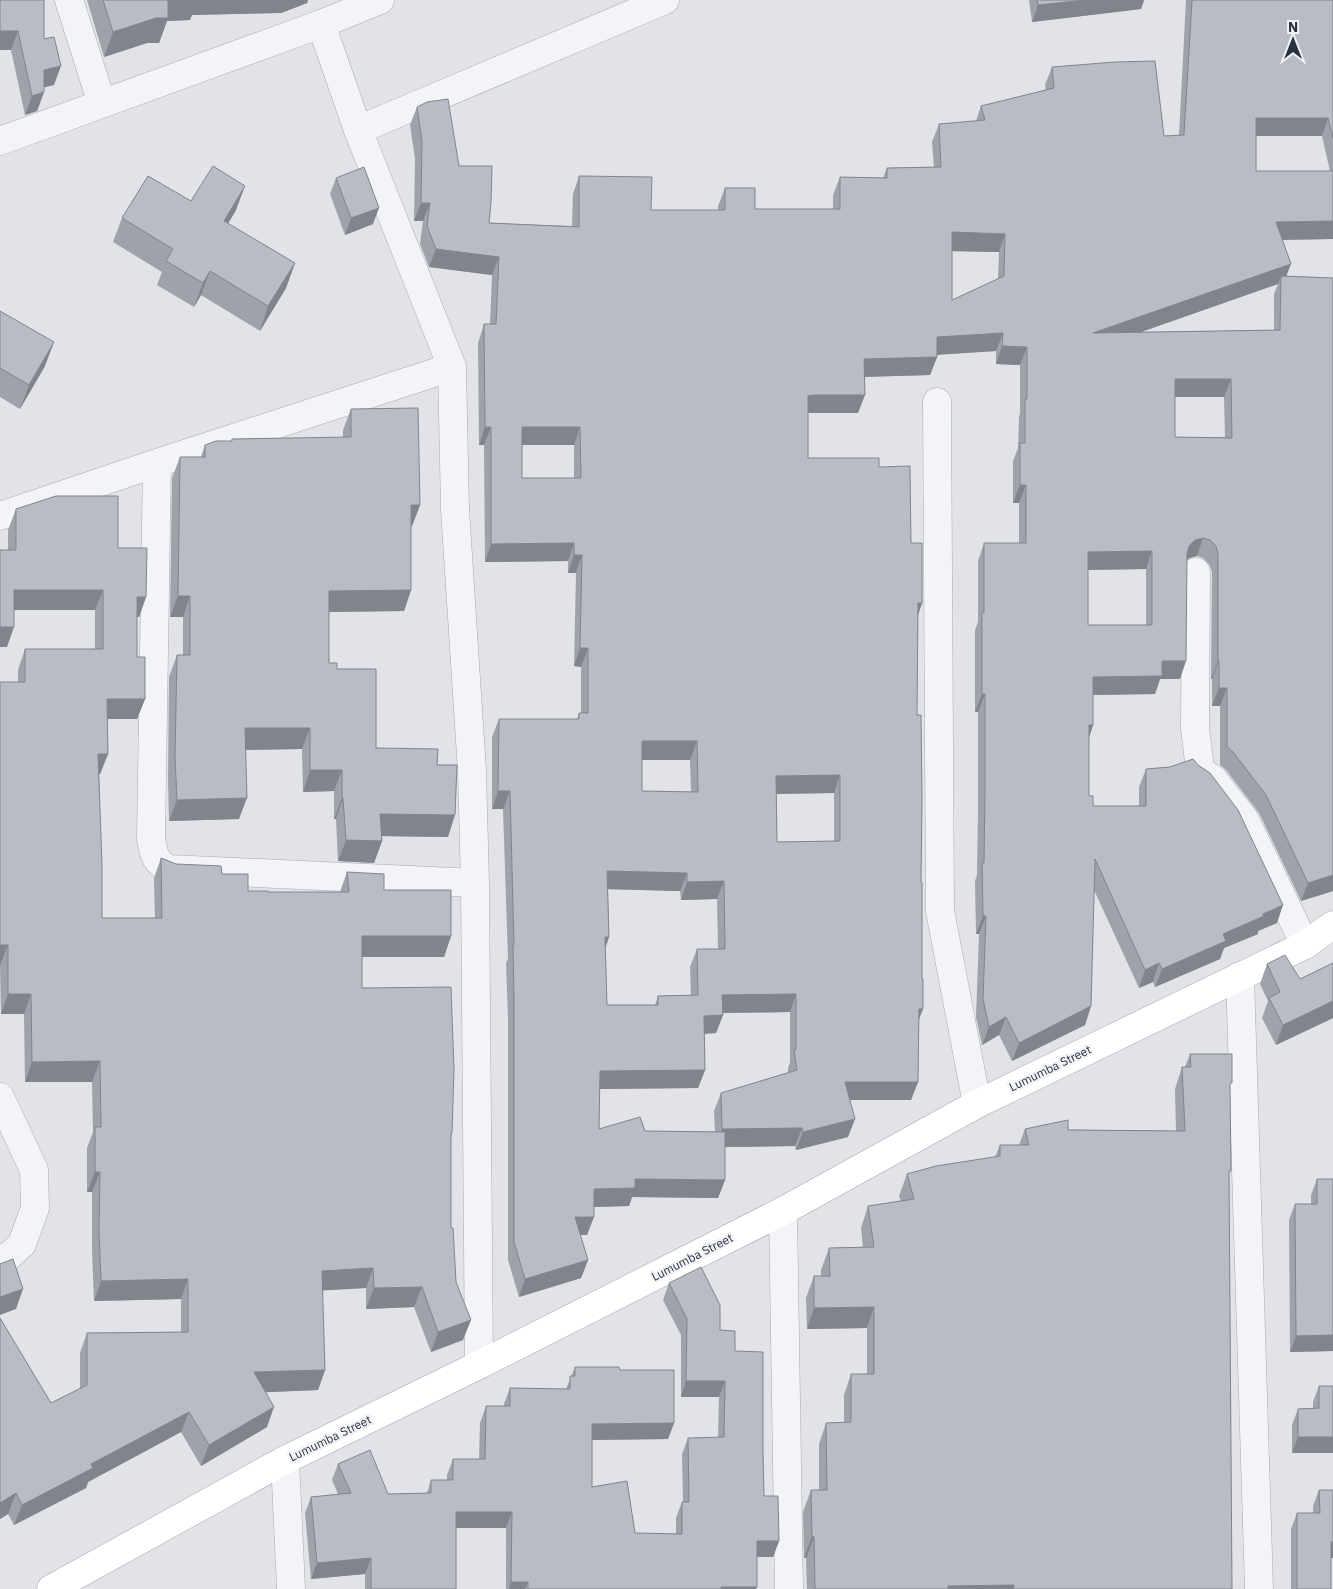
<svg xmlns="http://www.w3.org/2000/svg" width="1333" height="1589" font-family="'IBM Plex Sans',sans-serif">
	<rect width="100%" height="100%" fill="#e1e3e9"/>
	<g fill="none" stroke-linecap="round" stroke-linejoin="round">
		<g stroke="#a6aab3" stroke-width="29">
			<path id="minor" d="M69,0L102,104
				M321,24L358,130L452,367L455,509L472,771L475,883L479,1365
				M358,130L665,0
				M0,141L321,24L380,0
				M452,367L157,463L151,839C154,854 154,861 169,869L475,883
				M937,402L940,911L977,1104
				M0,516L157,463
				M1196,572L1195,728L1200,770L1214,780L1245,820L1305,945
				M1240,976L1259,1589
				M0,1097L34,1170L35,1208L22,1244L9,1256L0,1259
				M783,1211L789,1589
				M285,1460L291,1589"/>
		</g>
		<g stroke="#a1a7b4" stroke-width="29">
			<path id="major" d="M51,1589L285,1460L479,1365L783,1211L977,1104L1305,945L1333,925"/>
		</g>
		<use href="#minor" stroke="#f3f4f7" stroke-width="28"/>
		<use href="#major" stroke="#fff" stroke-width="28"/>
	</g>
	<path fill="#9ea2a9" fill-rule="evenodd" d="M0,0L44,39L54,85L44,87V92L37,111L25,115L11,50H0Z
		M87,0H308L307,3L281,13L192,15L190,20L167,21L159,43H147L104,57Z
		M1029,0H1144L1141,9L1032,22Z
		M1186,0H1333V239L1282,240L1286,276L1333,278V891L1301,901L1259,813L1226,770L1220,765V706H1212V679H1211L1212,572L1209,564L1203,558L1197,556L1189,558L1187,560L1180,679H1160L1155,694L1093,695V725L1089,738V796L1093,806H1139V787L1146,769L1277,923L1258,931V934L1224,948L1220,959L1155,987L1153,982L1139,988L1094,890L1091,1006L1085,1025L1012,1061L999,1035L982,1045L976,1017L979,934H976L975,881L977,875L978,810V712H975V630L978,622V561L984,543H1019V503H1013V461L1018,448L1019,417L1020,413V365L996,364V351L937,355V357L930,375L865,377L858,413H808V458L879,467L911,543L922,603L918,615L917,715L918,1021V1082L911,1100H850L848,1137L796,1150L795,1146L725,1147V1180L718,1198L632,1197L629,1206L594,1207L587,1235H580L588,1260L581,1278L519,1297L508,1260V1018L506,963L508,959L503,809H492V737L499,719H577L579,713H581V667L574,666L576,573H568V561L485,562L484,445H479L478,343L484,324H490L492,275L429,267L420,244L423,221H414L415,159L410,125L417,107L459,166L489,223L572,226L573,194L579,176L651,210H718V206L725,188L755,209H833V195L840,177L883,178L887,168L934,167L932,142L939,124L976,121L981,106L1046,90L1045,85L1052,67L1164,136L1179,135ZM1256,136H1322L1330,171H1256ZM952,251L999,252L998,279L952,300ZM1278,284L1274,294V330L1141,332ZM1175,397H1224L1225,437H1175ZM522,445H574V478H522ZM1146,569V625H1088V570ZM642,760H690L691,792L642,791ZM834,793V841L777,842L776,794ZM608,889L680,891L681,900L717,899L718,949H697L690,967L691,995L658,996L655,1005H607L605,949L609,937ZM790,1012V1062L788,1068V1073L721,1093L714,1111L715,1132L645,1131L599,1129L600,1089L698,1088L705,1070L704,1034L716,1033L723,1015V1013Z
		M336,178L373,224L345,235L330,194Z
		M191,201L236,210L228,224L295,263L286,288L260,331L201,295L194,307L157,285L162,272L113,242L122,218Z
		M0,311L45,366L20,409L0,397Z
		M351,409L420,505L412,526H411V590L404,611L329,612V663L337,669L376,748L437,765L448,837L382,836V841L374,863L338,861L336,819H334V791L303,792L302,749L246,750L239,819L169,821L168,778L169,677L177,655H183V617H170L172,478L180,457H201L205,445L231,441L232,439L343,438V430Z
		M16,509L118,548L146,597L139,617H137V657L145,699L137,719H107L108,754L100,774H99L102,918H155L154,878L161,858L176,864L222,874L248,891L268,892H340L347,872L384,890L451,936L444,957H362V988L452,1133L451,1137V1228L456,1282L463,1340L431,1352L414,1307L366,1309V1288L322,1290L325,1370L318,1390L265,1392L267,1427L201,1466L181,1432L88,1482L86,1488L14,1525L8,1514L0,1519V1319L51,1403L80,1389V1353L87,1333L181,1332V1299L94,1301L92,1250V1192H87V1148L93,1132L92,1082H25L24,1014H1L0,965V682H18V670L25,649H95V610H14L7,647H0L8,550V530Z
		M1333,963V1018L1276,1045L1262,1018L1268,1001L1260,984L1267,964L1300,979Z
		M1190,1054L1230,1087L1229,1176L1232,1589H807L806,1558H804L803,1512L811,1490H819V1444L826,1423H844V1395L851,1374H867V1328L807,1329L806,1298L814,1276H821V1270L829,1248L863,1247L861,1228L868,1206L901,1201L899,1196L907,1174L995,1157L1000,1145H1019L1025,1129L1176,1131L1175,1089L1182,1067H1185Z
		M1317,1179L1333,1351L1290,1352L1289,1220L1295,1204H1311V1195Z
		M669,1283L720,1330L735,1351L763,1452L764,1496L779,1541L773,1557H757L756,1589H506V1528H456V1589H365V1574L311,1579L305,1513L311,1497L338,1494L332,1480L338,1464L388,1494L427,1493L431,1480H447V1475L453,1459H479L480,1423L486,1406H504V1404L510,1388L566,1389L575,1367L620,1370L674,1423L668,1439L592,1440V1487L635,1533L676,1534V1518L682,1502H683L682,1454L688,1438L718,1437L719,1397H681V1335L663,1300Z
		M1319,1386H1333L1292,1453V1425L1298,1409L1313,1408V1402Z
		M1319,1490H1333V1558H1331V1589H1291V1529L1297,1513H1313V1506Z"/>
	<path fill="#81848a" d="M166,0H308L307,3L281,13L192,15L190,20L167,21L159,43H147L104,57L113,32Z
		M1086,0H1144L1141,9L1032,22L1038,5Z
		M0,31H18L11,50H0Z
		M61,66L54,85L37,89L44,70Z
		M44,92L37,111L25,115L32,96Z
		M1256,118H1328L1322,136H1249Z
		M245,186L236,210L215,245L224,221Z
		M421,203H430L423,221H414Z
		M379,208L373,224L345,235L351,218Z
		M1333,221V239L1269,240L1276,222Z
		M952,232L1005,234L999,252L945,251Z
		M436,249L499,257L492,275L429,267Z
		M295,263L286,288L260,331L268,306Z
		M1291,264L1284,282L1281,276L1278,284L1087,351L1093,333Z
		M210,271L201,295L194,307L203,283Z
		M1003,333L996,351L930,355L937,337Z
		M54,342L45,366L20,409L29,385Z
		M1002,346L1027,347L1020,365L996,364Z
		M937,357L930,375L858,377L864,359Z
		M1175,379H1231L1224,397H1168Z
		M813,395H865L858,413H806L808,396Z
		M485,427H491L484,445H479Z
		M522,427H580L574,445H515Z
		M1020,485H1026L1019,503H1013Z
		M411,505H420L412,526H403Z
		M1203,538L1197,556L1189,558L1183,564L1189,546L1195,540Z
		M574,543L568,561L485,562L491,544Z
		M1152,551L1146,569L1081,570L1088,552Z
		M574,555H582L576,573H568Z
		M14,590H103L95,610H7Z
		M411,590L404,611L321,612L329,591Z
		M178,596H190L183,617H170Z
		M137,597H146L139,617H130Z
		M918,603H922L916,621Z
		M0,627H14L7,647H0Z
		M580,648H588L581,667L574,666Z
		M1162,661H1186L1180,679H1160L1155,694L1086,695L1093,677Z
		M1218,661H1219L1212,679H1211Z
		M1219,688H1227L1220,706H1212Z
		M982,694H985L978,712H975Z
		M107,699H145L137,719H100Z
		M1089,725H1093L1087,743Z
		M245,728H310L302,749L237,750Z
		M642,741H697L690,760H636Z
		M98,754H108L100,774H91Z
		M310,770H342L334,791L303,792Z
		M840,775L834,793L769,794L776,776Z
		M498,791H510L503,809H492Z
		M247,798L239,819L169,821L177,800Z
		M342,798H343L336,819H334Z
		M380,814L455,815L448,837L373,836Z
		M346,840L382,841L374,863L338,861Z
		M607,871L687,873L680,891L601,889Z
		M1333,875V891L1301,901L1308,883Z
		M724,881L717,899L681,900L687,882Z
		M1283,905L1277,923L1258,931V934L1224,948L1220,959L1155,987L1162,969L1223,934Z
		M983,916H986L979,934H976Z
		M362,936H451L444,957H354Z
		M605,937H609L603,955Z
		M0,945H8L0,965Z
		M1159,963L1153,982L1139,988L1145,970Z
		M8,994H31L24,1014H1Z
		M796,994L790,1012L716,1013L722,995Z
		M1333,1001V1018L1276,1045L1283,1025Z
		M1091,1006L1085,1025L1012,1061L1019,1043Z
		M919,1009H923L916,1027Z
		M723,1015L716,1033L697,1034L704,1016Z
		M1006,1017L999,1035L982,1045L989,1027Z
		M100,1061L92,1082H25L32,1062Z
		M705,1070L698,1088L594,1089L600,1071Z
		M845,1082H918L911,1100H838Z
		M855,1119L848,1137L796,1150L803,1132Z
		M802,1128L795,1146L715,1147L722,1129Z
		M95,1172H100L92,1192H87Z
		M635,1179L725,1180L718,1198L632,1197L629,1206L587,1207L594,1189Z
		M575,1217H594L587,1235H568Z
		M588,1260L581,1278L519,1297L525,1279Z
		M373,1268L366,1288L314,1291L322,1271Z
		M188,1279L181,1299L94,1301L101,1281Z
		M422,1287L414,1307L366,1309L374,1288Z
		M23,1289L16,1309L0,1315V1297Z
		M874,1307L867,1328L807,1329L814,1308Z
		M471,1320L463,1340L431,1352L438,1332Z
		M1333,1335V1351L1290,1352L1296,1336Z
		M325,1370L318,1390L246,1393L254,1372Z
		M686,1381H725L719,1397H681Z
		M274,1407L267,1427L201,1466L209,1445Z
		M189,1412L181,1432L88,1482L86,1488L14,1525L22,1505L91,1464Z
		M674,1423L668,1439L586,1440L592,1424Z
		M1298,1437H1333V1453H1292Z
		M16,1493L8,1514L0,1519V1503Z
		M456,1512H512L506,1528H450Z
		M812,1536L814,1537L806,1558H804Z
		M757,1541H779L773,1557H751Z
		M1331,1542H1333V1558H1325Z
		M371,1558L365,1574L311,1579L317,1563Z
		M511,1582H528L525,1589H509Z
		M1014,1585L1013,1589H947L948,1586Z
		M721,1587H757L756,1589H720Z"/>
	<path fill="#b8bcc5" stroke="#81848a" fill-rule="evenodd" d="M0,0H44V39L54,37L61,66L44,70V92L32,96L18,31H0Z
		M103,0H168V18H156L113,32Z
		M1037,0H1086L1038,5Z
		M1192,0H1333V138L1328,118H1256V171H1333V221L1276,222L1291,264L1093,333L1280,330L1281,276L1333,278V875L1308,883L1266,795L1233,752L1227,747V688H1219V661H1218V554L1216,546L1210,540L1203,538L1195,540L1189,546L1187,554L1186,661H1162V676L1093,677V725H1089V796H1093V806H1146V769L1170,767L1193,759L1198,765L1210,773L1238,810L1283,905L1263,914L1264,916L1223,934L1226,941L1162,969L1159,963L1145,970L1095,859L1091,1006L1019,1043L1006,1017L989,1027L983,999L986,916H983L982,863H984L985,792V694H982V612H984V543H1026V485H1020V443H1025V399H1027V347L1002,346L1003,333L937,337V357L864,359L865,395H813L808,396V458H879V467L910,466L911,543H922V603H918L917,715H921L922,799L921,882H922V979H923V1009H919L918,1082H845L855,1119L803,1132L802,1128L722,1129L721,1093L797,1070L794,1050H796V994L722,995L723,1015L704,1016L705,1070L600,1071L599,1129L640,1117L645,1131L725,1132V1180L635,1179V1188L594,1189V1217H575L588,1260L525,1279L514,1242V1000L513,945H514L510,791H498L499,719H579V713H588V648H580L582,555H574V543L491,544V427H485L484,324H496L499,257L436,249L427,226L430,203H421L422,141L417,107L427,102L448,99L459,166H492L491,202L489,223L579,227V176L652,177L651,210H725V188H755V209H840V177L887,178V168L941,167L939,124L985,120L981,106L1054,88L1052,67L1115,62L1155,61L1164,136L1184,135ZM952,232L1005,234L1004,276L952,300ZM1175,379H1231L1232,438L1175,437ZM522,427H580L581,478H522ZM1152,551V625H1088V552ZM642,741H697L698,792L642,791ZM840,775V841L777,842L776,776ZM607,871L687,873V882L724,881L725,949H697L698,995L658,996V1005H607L605,937H609Z
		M213,166L245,186L224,221L295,263L268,306L210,271L203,283L166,261L173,249L122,218L148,176L191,201Z
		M364,167L379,208L351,218L336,178Z
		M0,311L54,342L29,385L0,368Z
		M418,408L420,505H411V590L329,591V663H337V669H376V748L438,749L437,765H457L455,815L380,814L382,841L346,840L343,798H342V770H310V728H245L247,798L177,800L175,757L177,655H190V596H178L180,457H205V445L216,441H232V439L351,437V409Z
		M56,496H118V548H147L146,597H137V657H145V699H107L108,754H98L102,864V918H162L161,858L176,864L221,866L222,874H248V891H268V892H349L347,872L384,874V890H451V936H362V988L451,987L454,1069L452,1133H451V1228H453L456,1282L471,1320L438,1332L422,1287L374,1288L373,1268L322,1271L325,1370L254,1372L274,1407L209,1445L189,1412L91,1464L93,1468L22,1505L16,1493L0,1503V1318L51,1403L87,1385V1333L188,1332V1279L101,1281L99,1230L100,1172H95V1127H101L100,1061L32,1062L31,994H8V945H0V682H25V649H103V590H14V627H0V550H16V509Z
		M1285,955L1300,979L1333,963V1001L1283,1025L1269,998L1280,992L1267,964Z
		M1190,1054H1232V1083H1230L1231,1171H1229L1232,1589H1014V1585L948,1586V1589H815L814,1537L812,1536L811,1490H827L826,1423L851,1422V1374H874V1307L814,1308V1276H830L829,1248L874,1247L868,1206L914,1199L907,1174L936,1166L1000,1156V1145H1029L1025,1129L1068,1120V1130L1185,1131L1182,1067H1191Z
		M1317,1179H1333V1335L1296,1336L1295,1204H1317Z
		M13,1259L23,1289L0,1297V1264Z
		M701,1267L720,1305V1330L735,1331V1351L763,1352V1452L764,1496H778L779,1541H757V1587H721V1589H528V1582H511L512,1512H456V1589H371V1558L317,1563L311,1497L351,1493L338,1464L370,1450L388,1494L431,1493V1480H453V1459H485L486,1406H510V1388L570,1389V1376H575V1367H619L620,1370H674V1423L592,1424V1487L627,1481L635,1533L682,1534V1502H689L688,1438L724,1437L725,1381H686L687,1319L669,1283Z
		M1319,1386H1333V1437H1298V1409L1319,1408Z
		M1319,1490H1333V1542H1331V1589H1297V1513H1320Z"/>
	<g text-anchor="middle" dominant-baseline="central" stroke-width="4.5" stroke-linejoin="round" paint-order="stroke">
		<g font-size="12" fill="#2a313f" stroke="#f0f2f6">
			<text transform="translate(1050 1068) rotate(-26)">Lumumba Street</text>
			<text transform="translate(692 1257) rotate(-27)">Lumumba Street</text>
			<text transform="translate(330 1438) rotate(-26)">Lumumba Street</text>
		</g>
	</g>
	<g transform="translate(1293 40)" stroke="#f0f2f6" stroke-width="4" paint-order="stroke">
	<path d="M0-4L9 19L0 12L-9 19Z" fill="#2a313f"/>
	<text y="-8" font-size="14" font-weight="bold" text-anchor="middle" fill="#2a313f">N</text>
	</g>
</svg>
